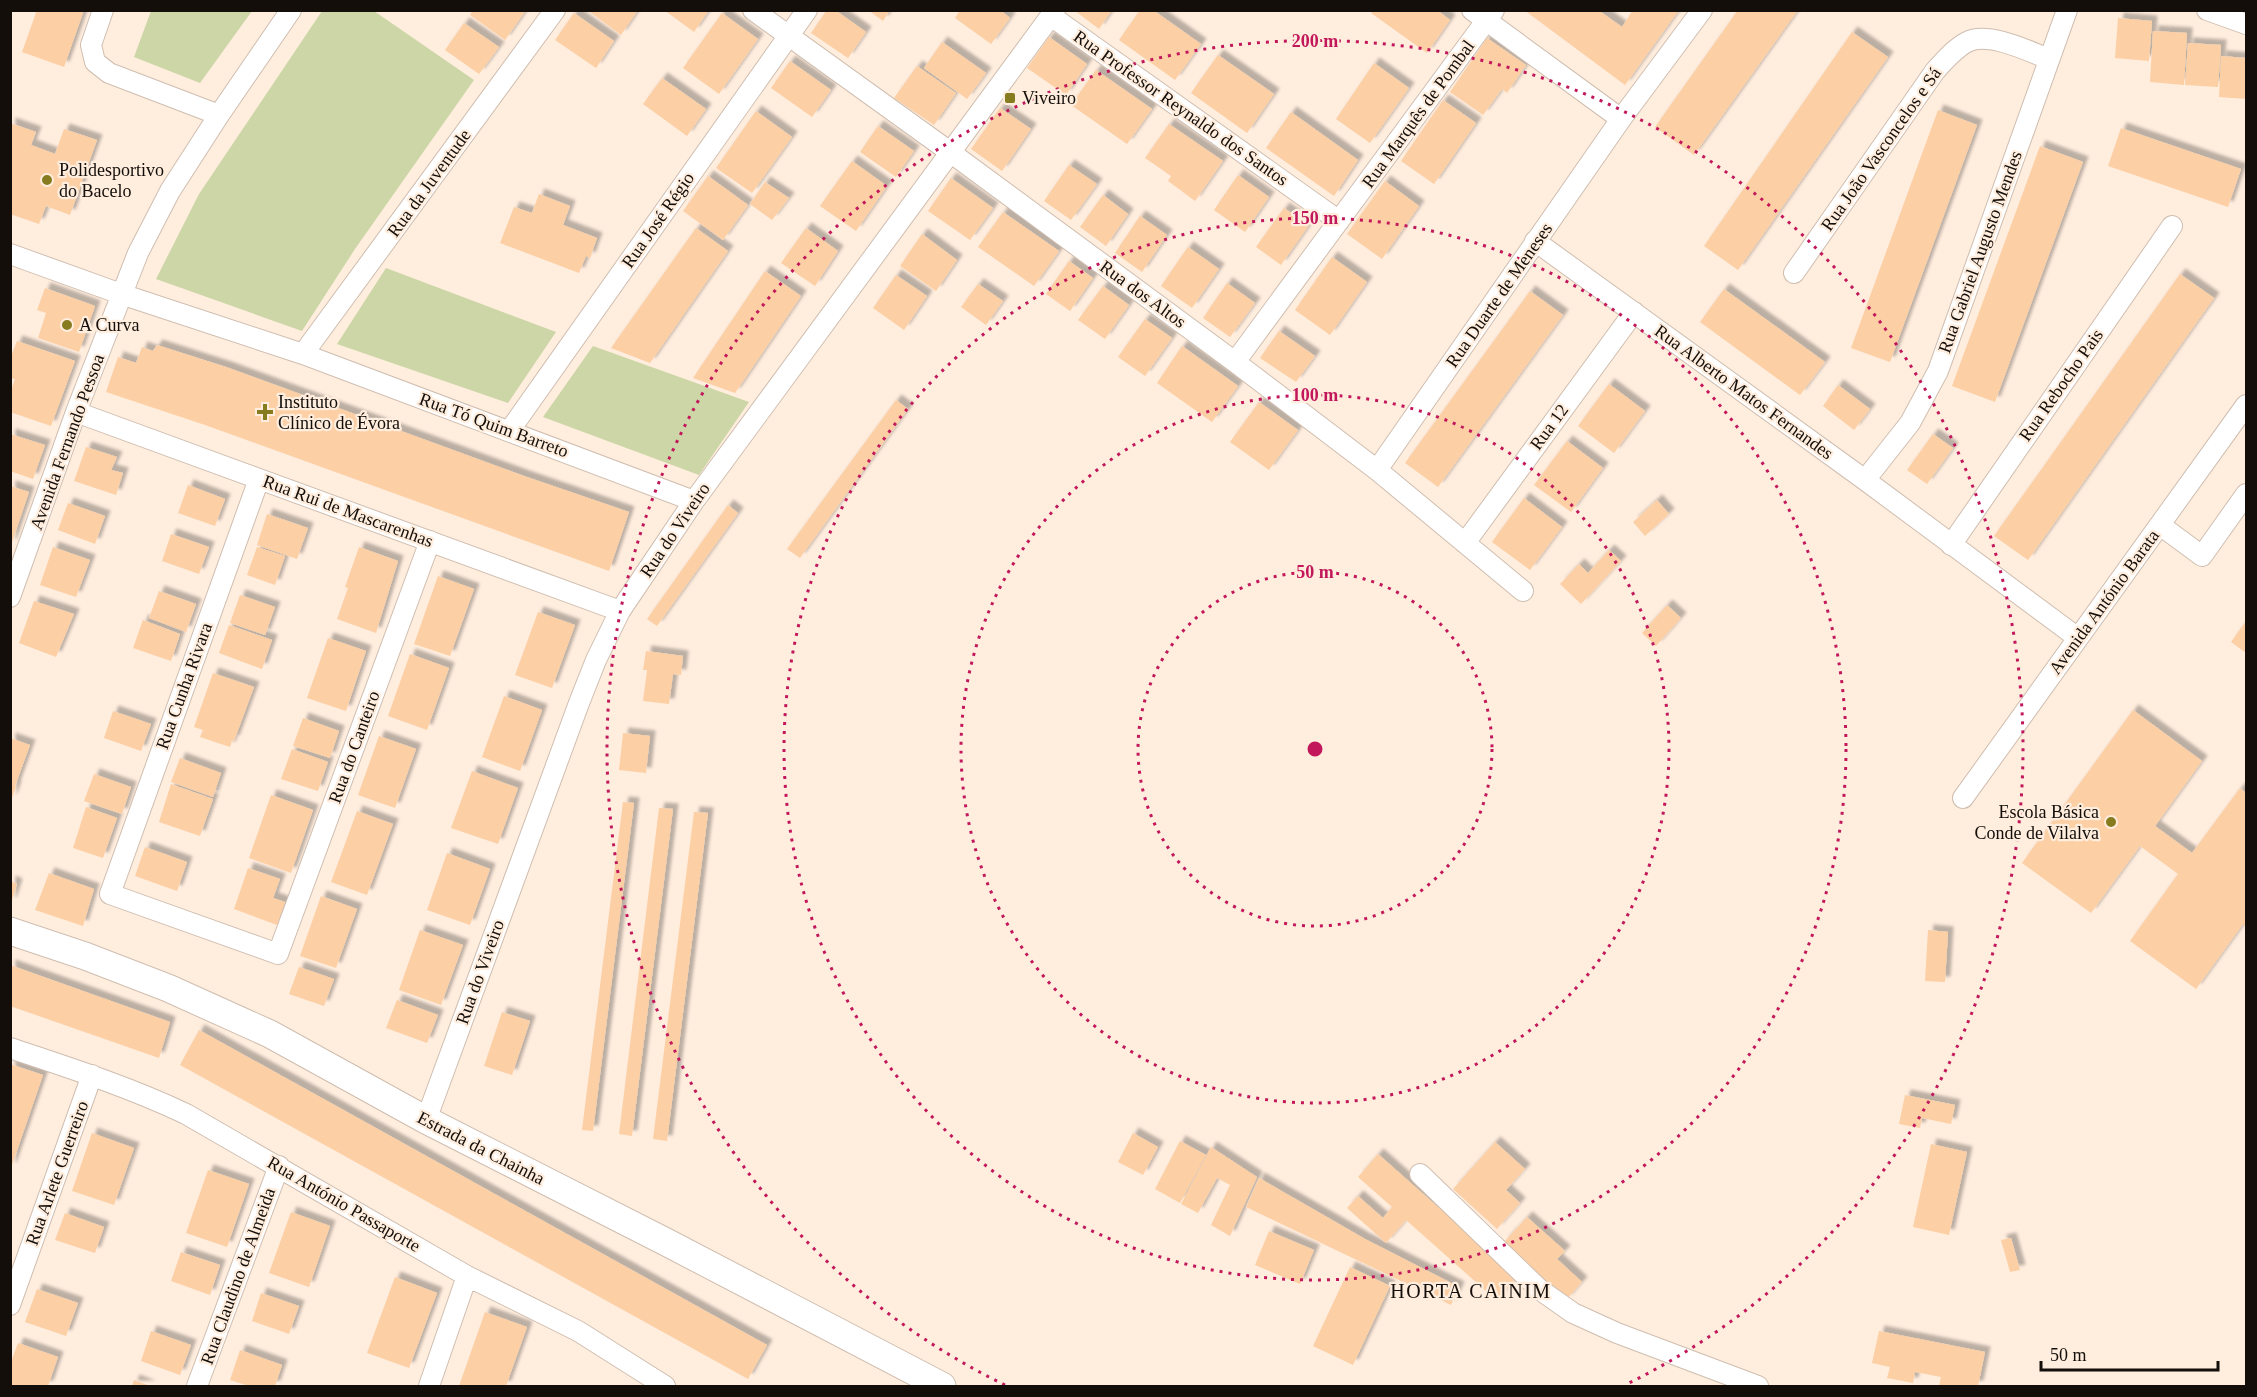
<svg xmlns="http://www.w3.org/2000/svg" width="2257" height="1397" font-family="Georgia,serif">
	<defs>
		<filter id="shadow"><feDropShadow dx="5.5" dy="-5.5" stdDeviation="1.5" flood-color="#0004"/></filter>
	</defs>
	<rect width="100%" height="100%" fill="#ffedde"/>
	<path fill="#ccd6a6" d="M151,11V10L252,11L200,83L134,57Z
		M322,11H374L474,80L355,249L302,331L156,279L199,194Z
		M386,268L556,332L508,403L337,344Z
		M593,346L749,402L699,475L543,417Z"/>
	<path fill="#fccfa5" filter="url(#shadow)" d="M37,10H84L64,67L22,52Z
		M473,10H526L505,40L470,15Z
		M587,10H638L621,35Z
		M664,10H709L694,32Z
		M827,10H835L866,32L848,58L811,33Z
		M868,10H890L883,21Z
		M960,10H1000L1010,18L991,44L955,18Z
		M1074,10H1112L1099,29Z
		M1140,10H1153L1201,44L1175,80L1119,40Z
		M1373,10H1437L1450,20L1427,53L1371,13Z
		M1524,10H1598L1622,27L1633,10H1679L1625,85Z
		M1738,10H1798L1694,155L1655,127Z
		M574,13L614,41L596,68L555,40Z
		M722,13L758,39L719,94L683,68Z
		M2118,18L2152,21L2149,61L2115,58Z
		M464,23L499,47L479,74L445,50Z
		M2153,31L2187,33L2184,85L2150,82Z
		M1852,32L1888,57L1738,270L1704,246Z
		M1049,37L1087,64L1066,95L1027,68Z
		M1487,38L1526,65L1507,93L1502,89L1483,115L1450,92Z
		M942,42L986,73L967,99L924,68Z
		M2188,43L2221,45L2218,87L2185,85Z
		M1218,55L1274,94L1247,133L1191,93Z
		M2221,56L2246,58V99L2219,97Z
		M790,61L831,90L812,117L771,88Z
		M1374,63L1409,88L1370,143L1336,119Z
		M917,66L956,93L934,125L894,98Z
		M1096,70L1152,109L1127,144L1071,105Z
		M662,78L706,109L687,136L643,104Z
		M1443,100L1476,123L1434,184L1401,161Z
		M1000,108L1031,129L1002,171L971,149Z
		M1938,110L1977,125L1890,362L1851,348Z
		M756,111L792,137L752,193L716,168Z
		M1291,112L1358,160L1334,196L1266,148Z
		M10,123L36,132L31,145L55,154L64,129L97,140L70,215L46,206L39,224L10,214Z
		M1169,124L1223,161L1195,201L1168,181L1171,176L1145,158Z
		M878,126L914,151L896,177L860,152Z
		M2121,128L2241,169L2228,207L2108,166Z
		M2040,146L2083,162L1995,402L1952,386Z
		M852,161L887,186L856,231L820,206Z
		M1069,165L1097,184L1071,220L1044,201Z
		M1238,175L1269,197L1245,232L1214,210Z
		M708,176L748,205L723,240L683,211Z
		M951,178L993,208L970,240L928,211Z
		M1385,181L1419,206L1382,259L1347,234Z
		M765,182L789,198L772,220L750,204Z
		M539,194L570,206L563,225L597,238L590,258L586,256L579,273L500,243L514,207L532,213Z
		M1103,195L1128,214L1106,246L1080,227Z
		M1284,208L1309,225L1281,265L1256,247Z
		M1003,212L1059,251L1034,286L978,247Z
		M1140,216L1167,235L1142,272L1115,253Z
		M696,228L728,251L650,363L611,348Z
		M806,228L838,251L815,286L781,263Z
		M922,234L957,260L936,291L900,266Z
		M1188,247L1219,269L1192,308L1161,286Z
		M1332,257L1367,282L1330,335L1295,310Z
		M1069,261L1093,278L1070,311L1046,294Z
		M765,271L801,296L735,393L693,378Z
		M2180,274L2214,298L2028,560L1994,536Z
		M896,275L927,296L904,330L873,308Z
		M1227,283L1255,303L1230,337L1203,318Z
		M978,284L1003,301L986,325L961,307Z
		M1103,286L1129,305L1105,339L1078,320Z
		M45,288L95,306L79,352L38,338L46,313L37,310Z
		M1724,289L1825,362L1800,395L1700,322Z
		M1530,291L1563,315L1438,487L1405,463Z
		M1145,319L1172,338L1145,376L1118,357Z
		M1279,331L1315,356L1296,382L1260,358Z
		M17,341L75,361L51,426L10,412V393L15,379L10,378V359Z
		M157,345L226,367L524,476L629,512L609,571L205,425L106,392L118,357L136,363L142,347L153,351Z
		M1182,346L1238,386L1212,422L1157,383Z
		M1609,384L1645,411L1614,453L1578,426Z
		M1838,385L1870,409L1854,430L1823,406Z
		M896,400L908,409L800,558L787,549Z
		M1259,402L1298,430L1269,470L1230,442Z
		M10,434L45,445L33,479L10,471Z
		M1933,434L1953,448L1927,484L1907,470Z
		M1567,441L1603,468L1571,512L1534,485Z
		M86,447L117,457L111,470L123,473L116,495L74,481Z
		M188,485L225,499L215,526L178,513Z
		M10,486L29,492L11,545H10Z
		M1524,498L1562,527L1530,570L1492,542Z
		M1657,500L1669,514L1645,536L1633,522Z
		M68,503L105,516L95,544L58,530Z
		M728,505L738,513L657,626L647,619Z
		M267,514L308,528L297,559L257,545Z
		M171,534L209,547L199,574L162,561Z
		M53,547L90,560L76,597L40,585Z
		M257,547L285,556L275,585L247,575Z
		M359,547L398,561L376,633L337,619L348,588L345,587Z
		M1609,550L1621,561L1581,604L1560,584L1579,564L1588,573Z
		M438,576L474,589L450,656L414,644Z
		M159,591L196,604L186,632L149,618Z
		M240,595L275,607L265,635L230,623Z
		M34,601L74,614L56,657L19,643Z
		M1667,605L1681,618L1656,646L1642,633Z
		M538,612L575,625L552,688L515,675Z
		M143,620L180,634L171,661L133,648Z
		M2246,621V653L2231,642Z
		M229,625L272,640L262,669L219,653Z
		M328,638L366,651L346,711L307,698Z
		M646,651L683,656L681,675L673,674L669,704L643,701L647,670H643Z
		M410,654L449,668L427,730L388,716Z
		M213,673L254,687L234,741L232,740L230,747L200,737L203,730L194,727Z
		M504,696L542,710L520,771L482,757Z
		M2133,710L2202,761L2155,826L2192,853L2240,788L2246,793V927L2243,924L2196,989L2130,941L2178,874L2140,846L2091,913L2022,863Z
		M113,711L151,724L141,751L104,738Z
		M303,718L339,731L330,758L293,746Z
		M623,733L650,736L646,773L619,770Z
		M379,736L416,749L395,808L358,795Z
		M10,738L30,745L15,786H16L11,801Z
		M292,749L328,762L318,791L281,779Z
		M180,758L221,773L213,797L171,782Z
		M472,771L518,788L498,844L451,828Z
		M94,774L131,787L122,814L84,801Z
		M171,784L213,799L200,836L159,822Z
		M271,795L313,810L291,873L249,858Z
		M623,802L634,803L593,1131L582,1130Z
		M86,807L117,818L103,858L73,848Z
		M659,808L673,809L632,1136L619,1134Z
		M357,811L393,824L367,895L331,882Z
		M694,812L708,813L667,1141L653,1139Z
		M145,847L187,862L177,891L135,876Z
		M447,853L490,869L470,925L427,910Z
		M248,868L280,879L273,898L285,902L277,925L234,909Z
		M49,873L94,889L83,926L35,910Z
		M10,881L17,884L11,903H10Z
		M321,896L357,909L336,968L300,956Z
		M420,930L463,945L441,1005L399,990Z
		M1928,930L1948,932L1945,982L1925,981Z
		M10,965L170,1022L159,1058L10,1006Z
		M299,967L334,979L324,1006L289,994Z
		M397,1000L438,1015L427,1043L386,1028Z
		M502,1012L530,1021L512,1075L484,1066Z
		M199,1030L767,1345L748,1379L180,1065Z
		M10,1064L43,1075L11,1168H10Z
		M1905,1095L1955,1105L1951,1124L1922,1118L1920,1128L1899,1124Z
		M92,1133L134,1148L114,1205L72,1191Z
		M1133,1133L1158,1147L1143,1175L1118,1162Z
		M1180,1141L1206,1155L1180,1203L1155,1189Z
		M1495,1142L1525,1169L1506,1190L1520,1203L1497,1229L1453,1189Z
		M1931,1144L1967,1152L1949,1235L1913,1227Z
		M1211,1147L1257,1177L1230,1236L1211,1225L1230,1185L1217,1178L1198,1213L1181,1204Z
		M1378,1154L1517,1277L1496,1300L1406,1220L1386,1243L1347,1208L1358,1196L1383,1218L1392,1207L1358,1177Z
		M208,1170L249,1184L227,1247L186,1233Z
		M1259,1178L1365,1239L1459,1287L1451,1305L1246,1207Z
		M291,1212L330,1226L309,1287L269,1273Z
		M65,1213L104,1227L95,1253L55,1240Z
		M1527,1217L1565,1251L1557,1259L1582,1282L1566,1300L1503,1243Z
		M1269,1231L1314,1250L1300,1284L1255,1265Z
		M2011,1238L2020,1270L2010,1272L2001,1240Z
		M181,1252L220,1265L210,1295L171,1281Z
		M1350,1267L1390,1286L1353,1365L1313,1346Z
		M395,1277L437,1293L409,1368L367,1353Z
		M37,1289L78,1303L66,1336L25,1322Z
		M261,1293L299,1306L289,1334L252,1321Z
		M485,1312L527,1327L506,1386H459Z
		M151,1331L191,1345L180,1375L141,1361Z
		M1879,1331L1985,1352L1978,1386H1939L1941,1377L1915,1372L1913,1383L1887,1378L1890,1367L1872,1363Z
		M18,1343L58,1357L48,1386H10V1365Z
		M240,1350L282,1365L275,1386H249L230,1380Z
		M134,1380L150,1386H132Z"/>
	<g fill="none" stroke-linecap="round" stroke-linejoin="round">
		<g stroke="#cfbeb0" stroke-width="22">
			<path id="street" d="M103,10L91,45L95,62L109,73L219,115
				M753,10L950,152L1235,362L1377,470L1523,591
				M1472,10L1621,119L1702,10
				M2207,10L2246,24
				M1051,16L1339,221
				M1535,241L1865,480L2078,638
				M10,254L121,294L303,354L694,501
				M1794,273L1935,71C1944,61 1954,49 1967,42C1988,31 2028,51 2049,59
				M303,354L555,10
				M1235,362L1494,10
				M76,412L620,611
				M510,430L807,10
				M1377,470L1621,119
				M259,479L110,894L278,954L430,541
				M1865,480L1910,423L1938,371L2067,10
				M2160,525L2202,556L2246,494
				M1465,543L1634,312
				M1951,545L2172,226
				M10,597L76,412L138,253L170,191L219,115L291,10
				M1963,798L2246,405
				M10,1048C70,1068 129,1087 186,1114L467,1276L578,1331L665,1386
				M426,1120L579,703L596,660L620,611L694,501L1055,10
				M1420,1174L1539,1289L1573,1313L1617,1333L1758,1386
				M10,1305L92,1075
				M197,1386L279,1166
				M429,1386L467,1276"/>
		</g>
		<g stroke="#cfbeb0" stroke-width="29">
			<path id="secondary" d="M10,931L85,956L168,988L270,1034L426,1120L666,1242L942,1386"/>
		</g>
		<use href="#street" stroke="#fff" stroke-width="20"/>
		<use href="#secondary" stroke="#fff" stroke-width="27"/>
	</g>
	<g fill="none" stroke="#c2185b" stroke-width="3" stroke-dasharray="3 6">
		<circle cx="1315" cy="749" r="177"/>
		<circle cx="1315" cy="749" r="354"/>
		<circle cx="1315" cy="749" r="531"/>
		<path d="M1005 1385A708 708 0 1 1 1625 1385"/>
	</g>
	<g fill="#877b20" stroke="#ffedde" stroke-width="2">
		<rect x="1004" y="92" width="12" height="12" rx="3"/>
		<circle cx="47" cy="180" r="6"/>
		<circle cx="67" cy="325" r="6"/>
		<path d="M262 403h6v6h6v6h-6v6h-6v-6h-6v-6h6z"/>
		<circle cx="2111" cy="822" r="6"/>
	</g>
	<g text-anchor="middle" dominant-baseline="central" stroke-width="4.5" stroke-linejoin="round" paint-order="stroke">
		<g font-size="18" fill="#130e09" stroke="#ffedde" text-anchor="start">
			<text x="1022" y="98">Viveiro</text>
			<text x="59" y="170">Polidesportivo<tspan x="59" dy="21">do Bacelo</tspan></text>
			<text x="79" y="325">A Curva</text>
			<text x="278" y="402">Instituto<tspan x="278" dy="21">Clínico de Évora</tspan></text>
			<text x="2099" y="812" text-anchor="end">Escola Básica<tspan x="2099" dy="21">Conde de Vilalva</tspan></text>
		</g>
		<g font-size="18" fill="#130e09" stroke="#ffedde">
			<text transform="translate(1181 108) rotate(35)">Rua Professor Reynaldo dos Santos</text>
			<text transform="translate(1418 114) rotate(-54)">Rua Marquês de Pombal</text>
			<text transform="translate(1881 149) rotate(-55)">Rua João Vasconcelos e Sá</text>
			<text transform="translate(429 183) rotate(-54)">Rua da Juventude</text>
			<text transform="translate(658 220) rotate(-55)">Rua José Régio</text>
			<text transform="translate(1980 252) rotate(-70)">Rua Gabriel Augusto Mendes</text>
			<text transform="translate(1143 294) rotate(36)">Rua dos Altos</text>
			<text transform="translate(1499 295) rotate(-55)">Rua Duarte de Meneses</text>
			<text transform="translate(2061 385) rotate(-55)">Rua Rebocho Pais</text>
			<text transform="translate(1744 392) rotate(36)">Rua Alberto Matos Fernandes</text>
			<text transform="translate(494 425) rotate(20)">Rua Tó Quim Barreto</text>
			<text transform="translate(1549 427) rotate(-54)">Rua 12</text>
			<text transform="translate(67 442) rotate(-70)">Avenida Fernando Pessoa</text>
			<text transform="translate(348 511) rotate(20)">Rua Rui de Mascarenhas</text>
			<text transform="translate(675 530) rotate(-56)">Rua do Viveiro</text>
			<text transform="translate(2104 602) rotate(-54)">Avenida António Barata</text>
			<text transform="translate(184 686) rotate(-70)">Rua Cunha Rivara</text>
			<text transform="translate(354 747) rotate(-70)">Rua do Canteiro</text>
			<text transform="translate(480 972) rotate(-70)">Rua do Viveiro</text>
			<text transform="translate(481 1148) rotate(27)">Estrada da Chainha</text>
			<text transform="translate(57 1173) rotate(-70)">Rua Arlete Guerreiro</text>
			<text transform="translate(344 1204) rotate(30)">Rua António Passaporte</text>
			<text transform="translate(238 1276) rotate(-70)">Rua Claudino de Almeida</text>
		</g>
		<g font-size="20" letter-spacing="1.5" fill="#130e09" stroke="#ffedde">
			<text x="1471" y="1291">HORTA CAINIM</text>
		</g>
	</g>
	<circle cx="1315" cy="749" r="9" fill="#c2185b" stroke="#ffedde" stroke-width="3"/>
	<g font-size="18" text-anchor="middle" font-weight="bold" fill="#c2185b" stroke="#ffedde" stroke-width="4.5" stroke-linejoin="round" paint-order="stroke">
		<text x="1315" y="47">200 m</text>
		<text x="1315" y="224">150 m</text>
		<text x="1315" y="401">100 m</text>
		<text x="1315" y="578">50 m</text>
	</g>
	<rect width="2257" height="1397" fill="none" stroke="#130e09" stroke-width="24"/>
	<path d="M2041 1361v9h177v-9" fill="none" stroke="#130e09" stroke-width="3"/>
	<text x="2050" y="1361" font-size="18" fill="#130e09" stroke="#ffedde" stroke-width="4.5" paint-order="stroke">50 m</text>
</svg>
